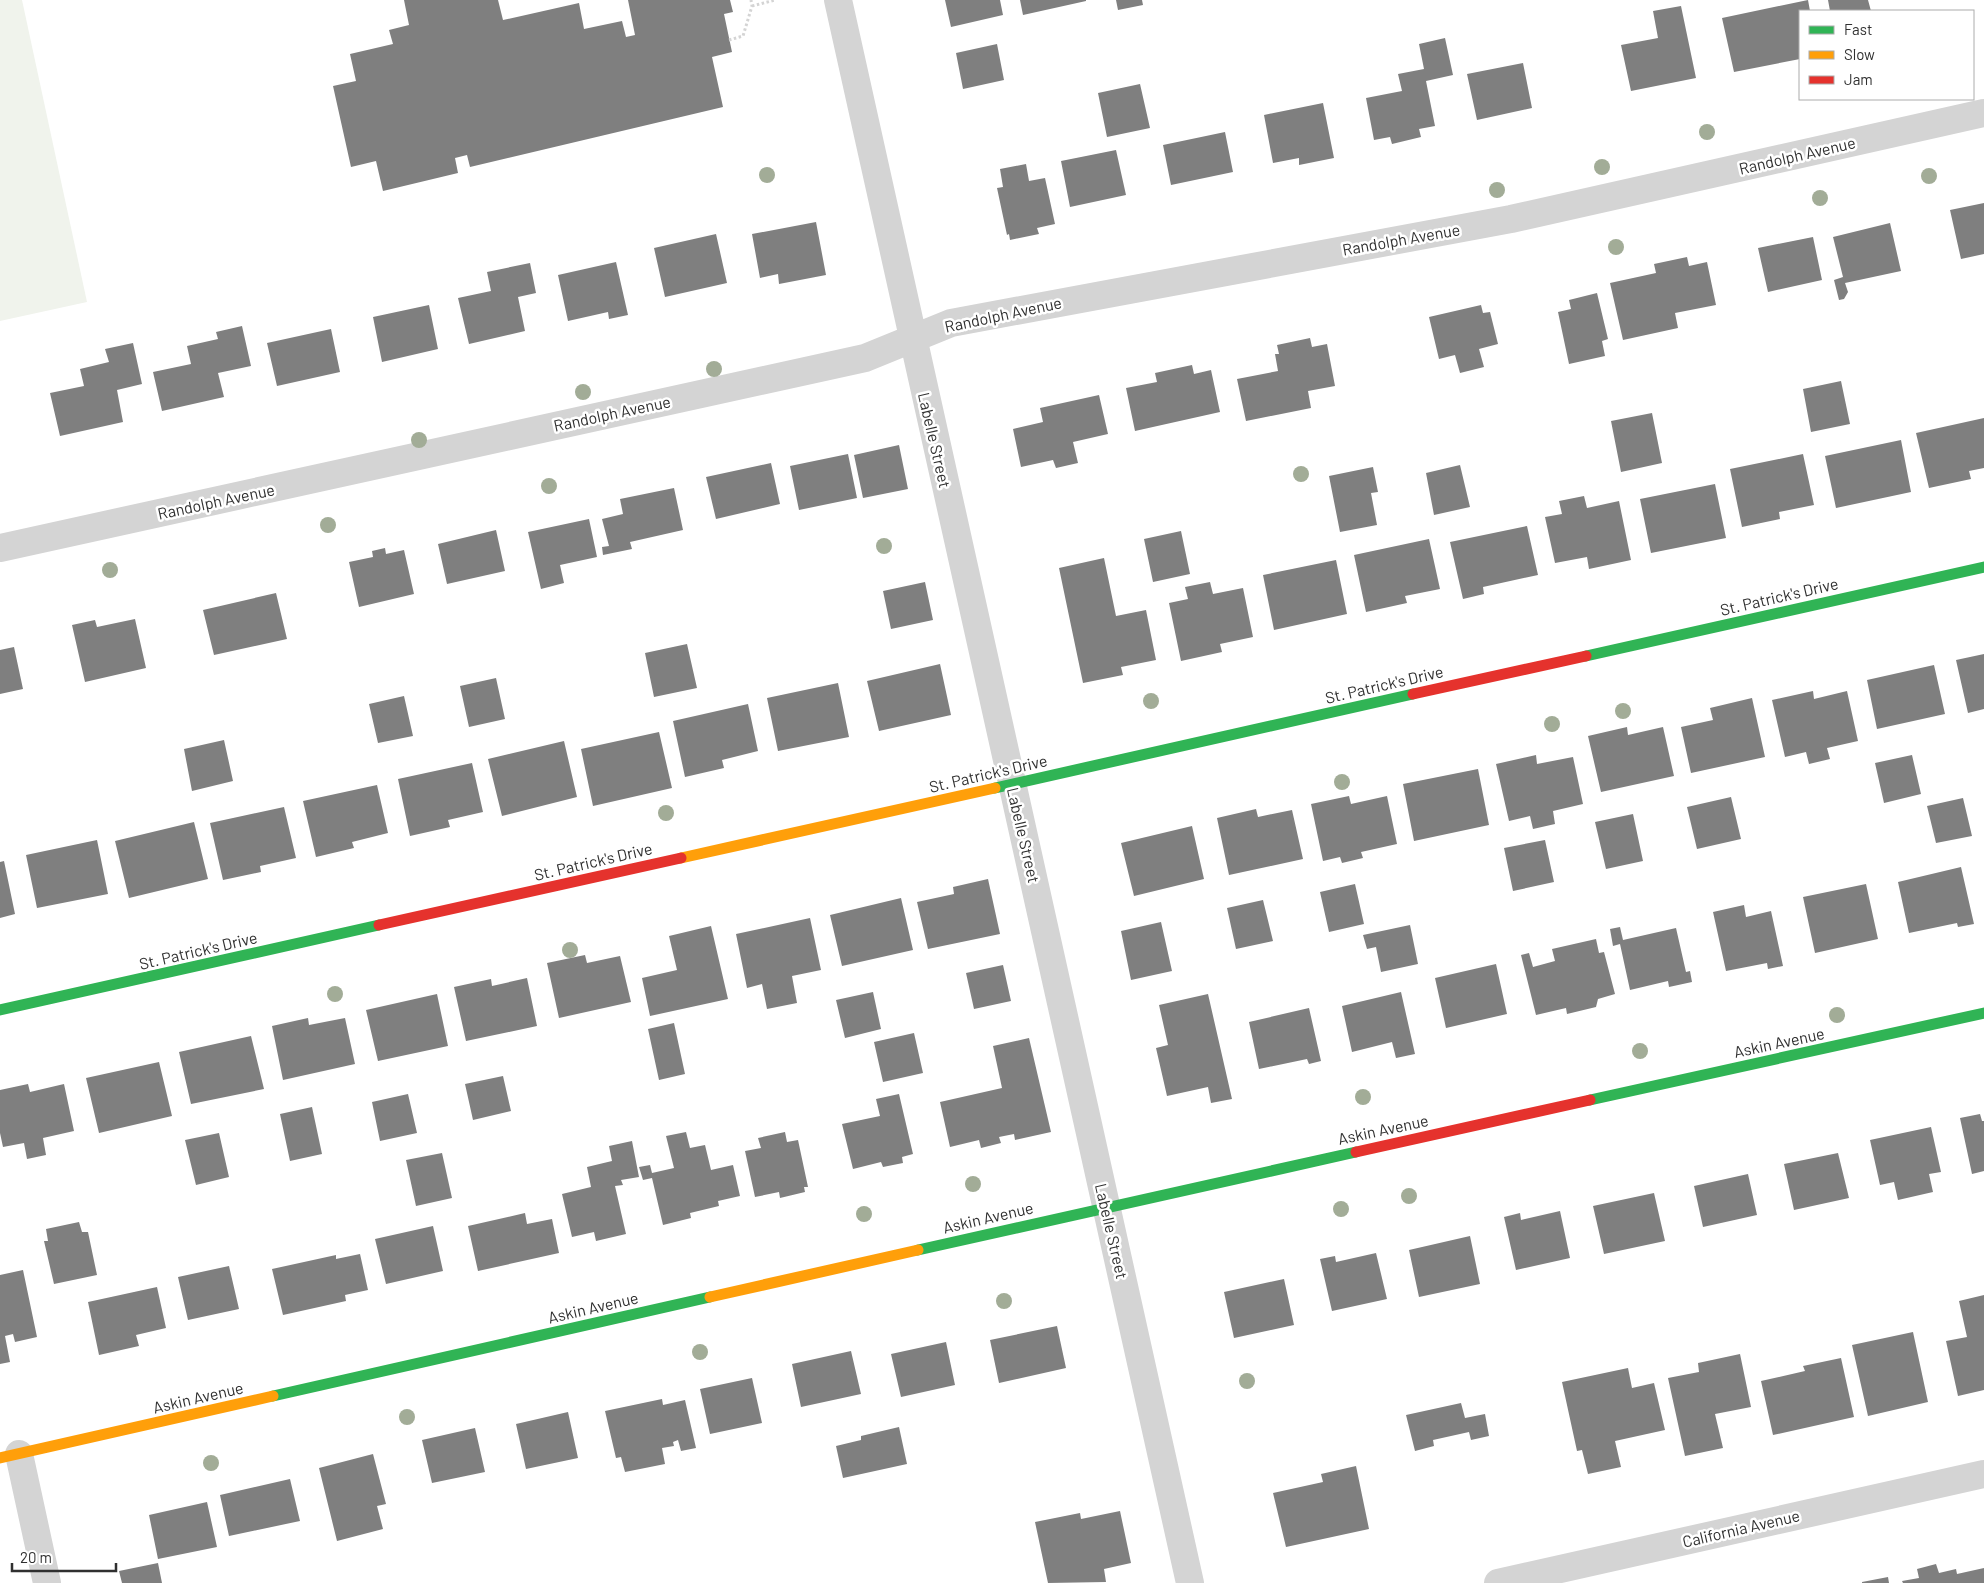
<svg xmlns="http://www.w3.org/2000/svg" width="1984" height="1583" font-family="Barlow,sans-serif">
	<rect width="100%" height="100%" fill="#fff"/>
	<path fill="#f0f3ec" d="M0,0H22L87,302L0,321Z"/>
	<path fill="#7f7f7f" d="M404,0H498L503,20L579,3L584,29L622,21L626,37L635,35L628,0H730L733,12L724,14L732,52L712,57L723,107L470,167L467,155L455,158L458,173L383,191L376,161L351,167L333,86L356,81L350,54L393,44L389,30L409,25Z
		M945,0H1000L1003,15L951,27Z
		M1020,0H1086V1L1023,15Z
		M1116,0H1142L1143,5L1118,10Z
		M1808,0L1810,11H1800V59L1734,72L1722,18Z
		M1828,0H1868L1871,11H1830Z
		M1681,6L1696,78L1631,91L1621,45L1658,38L1653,11Z
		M1445,38L1453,75L1426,81L1435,126L1419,129L1421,137L1392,144L1390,137L1374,140L1366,98L1402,91L1398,74L1424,69L1419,44Z
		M997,44L1004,80L963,89L956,53Z
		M1523,63L1532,108L1477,120L1467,74Z
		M1140,84L1150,128L1107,137L1098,93Z
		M1323,103L1334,158L1299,165V158L1273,163L1264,115Z
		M1225,132L1233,172L1171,185L1163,145Z
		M1116,150L1126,195L1070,207L1061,161Z
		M1026,164L1029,181L1045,178L1055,224L1037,228L1039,234L1010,240L1009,234L1007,235L997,188L1003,187L1000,169Z
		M1984,203V254L1961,259L1950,210Z
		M816,222L826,275L779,284L778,274L760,278L752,234Z
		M1890,223L1901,271L1845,283L1848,292L1844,299L1839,300L1834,280L1843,277L1833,237Z
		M716,234L727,283L665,297L654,248Z
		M1813,237L1822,280L1768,292L1758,248Z
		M1687,257L1689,266L1707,262L1716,305L1675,313L1678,328L1623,340L1610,283L1656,273L1654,264Z
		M616,262L628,315L609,319L608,312L568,321L558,275Z
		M530,263L536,293L518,297L525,331L469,344L458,298L491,291L487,272Z
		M1597,293L1608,339L1602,341L1605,356L1569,364L1558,312L1571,309L1569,300Z
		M429,305L438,349L382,362L373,317Z
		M1481,305L1483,313L1490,312L1498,344L1479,349L1484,367L1460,373L1455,355L1439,359L1429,317Z
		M242,326L251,366L218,373L224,397L162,411L153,372L191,364L187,346L218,339L216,332Z
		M331,329L340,372L277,386L267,343Z
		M1310,338L1312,347L1327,344L1335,386L1308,391L1311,408L1246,421L1237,379L1278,371L1275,354H1279L1277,345Z
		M133,343L142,384L117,390L123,422L60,436L50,393L84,386L80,369L109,362L105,349Z
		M1192,365L1194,374L1211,370L1220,412L1135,431L1126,388L1157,382L1155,373Z
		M1841,381L1850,424L1811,432L1803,389Z
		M1099,395L1108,434L1073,442L1078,463L1056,468L1053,460L1021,467L1013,429L1043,422L1040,408Z
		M1652,413L1662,463L1621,472L1611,421Z
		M1984,418V468L1969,471L1971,479L1929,488L1916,433Z
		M1901,440L1911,492L1836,508L1825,456Z
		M899,445L908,489L863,498L854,455Z
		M848,454L857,498L799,510L790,466Z
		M1803,454L1814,505L1779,512L1780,519L1742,527L1730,469Z
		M771,463L780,504L716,519L706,477Z
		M1460,465L1470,507L1434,515L1426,473Z
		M1373,467L1378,492L1371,493L1377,525L1340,532L1329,476Z
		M1715,484L1726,538L1651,553L1640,499Z
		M674,488L683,530L630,542L632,549L603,555L602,547L609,546L602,519L623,514L620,499Z
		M1584,496L1587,508L1619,501L1631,560L1589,569L1587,557L1555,563L1545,517L1562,514L1559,501Z
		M589,519L597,557L560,565L564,583L541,589L528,532Z
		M1527,526L1538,575L1483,587L1484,594L1463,599L1450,542Z
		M496,530L505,571L447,584L438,544Z
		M1181,531L1190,574L1153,582L1144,539Z
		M1429,539L1440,589L1405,596L1407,603L1366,612L1354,555Z
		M385,548L386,554L404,550L414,594L359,607L349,562L373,557L372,551Z
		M1104,558L1116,616L1146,610L1156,660L1121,667L1123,675L1083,683L1059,568Z
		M1336,560L1347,614L1274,630L1263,575Z
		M925,582L933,620L891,629L883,591Z
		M1210,582L1213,594L1243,588L1253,637L1220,644L1222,652L1181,661L1169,603L1188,599L1185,587Z
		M276,593L287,639L214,655L203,610Z
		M135,619L146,668L85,682L72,625L95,620L97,627Z
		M687,644L697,688L654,697L645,653Z
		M14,647L23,689L0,694V650Z
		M1984,654V709L1968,713L1956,660Z
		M940,664L951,715L879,731L867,681Z
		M1934,665L1945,714L1877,729L1867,680Z
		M496,678L505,719L469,727L460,686Z
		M838,683L849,737L778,751L767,698Z
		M1813,691L1814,699L1847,691L1858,741L1827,748L1830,759L1809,764L1806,752L1785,757L1772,700Z
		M404,696L413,736L378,743L369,704Z
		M1752,698L1765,757L1691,773L1681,727L1713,720L1710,708Z
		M748,704L758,751L722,760L724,768L685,777L673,721Z
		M1627,727L1628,735L1663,727L1674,776L1601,792L1588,736Z
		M659,732L672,788L593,806L581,749Z
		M224,740L233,781L192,791L184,749Z
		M564,741L577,797L502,816L488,759Z
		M1536,755L1537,764L1573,757L1583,804L1553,811L1555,824L1533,829L1530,816L1509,821L1496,764Z
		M1912,755L1921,794L1884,803L1875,763Z
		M472,763L483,812L448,820L450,827L410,836L398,779Z
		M1478,769L1489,825L1414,841L1403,784Z
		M377,785L388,833L352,842L354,848L316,857L303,801Z
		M1349,796L1351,804L1387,796L1397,844L1361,852L1363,858L1342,863L1340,857L1323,861L1311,804Z
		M1731,797L1741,839L1697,849L1687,807Z
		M1963,798L1972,836L1936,843L1927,806Z
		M284,807L296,858L260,866L261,872L223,880L210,823Z
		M1256,809L1258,817L1292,810L1303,859L1229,875L1217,818Z
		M1633,814L1643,861L1606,869L1595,822Z
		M194,822L208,879L129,898L115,841Z
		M1192,826L1204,879L1134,896L1121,843Z
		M97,840L108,894L37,908L26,855Z
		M1545,840L1554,882L1513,891L1504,848Z
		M4,861L15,914L0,918V862Z
		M1961,867L1974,924L1958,927L1957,923L1909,933L1898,882Z
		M988,879L1000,934L928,949L917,902L954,894L953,887Z
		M1355,884L1364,924L1329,932L1320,892Z
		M1866,884L1878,939L1815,953L1803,897Z
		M901,898L913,950L842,966L830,915Z
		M1263,900L1273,941L1236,949L1227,908Z
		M1744,905L1746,917L1771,911L1783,966L1768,969L1767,963L1726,971L1713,912Z
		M810,918L821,970L792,976L797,1003L767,1009L762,984L747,988L736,934Z
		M1161,922L1172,971L1131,980L1121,931Z
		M1410,925L1418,964L1381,972L1376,947L1367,949L1363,935Z
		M711,926L728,999L650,1016L642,978L677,970L669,936Z
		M1620,927L1623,940L1676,928L1686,972L1690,971L1692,982L1669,987L1668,981L1630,990L1620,944L1613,946L1610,929Z
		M1596,939L1599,953L1604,952L1615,994L1598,999L1596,1007L1567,1014L1566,1008L1536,1015L1521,955L1529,953L1533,967L1555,961L1552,949Z
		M585,955L587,963L620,956L631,1002L559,1018L547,963Z
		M1496,964L1507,1014L1446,1028L1435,978Z
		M1003,965L1011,1001L974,1009L966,973Z
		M527,978L537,1026L466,1041L454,987L491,979L492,986Z
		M873,992L881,1029L845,1038L836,1000Z
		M1401,992L1415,1054L1396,1058L1392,1042L1352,1052L1342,1006Z
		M437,994L448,1046L378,1061L366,1010Z
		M1208,994L1232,1099L1211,1103L1208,1087L1167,1096L1156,1048L1168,1045L1159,1005Z
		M1309,1008L1321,1061L1309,1064L1307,1059L1259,1069L1249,1022Z
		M308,1018L309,1025L345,1018L355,1064L283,1080L272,1026Z
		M674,1023L685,1074L659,1080L648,1029Z
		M914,1033L923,1073L883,1082L874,1042Z
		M251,1036L264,1089L191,1104L179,1052Z
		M1029,1038L1051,1132L1015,1140L1014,1134L999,1137L1001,1143L981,1148L979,1140L950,1147L940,1102L1002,1088L993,1046Z
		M159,1062L172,1116L99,1133L86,1078Z
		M503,1076L511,1111L473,1120L465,1084Z
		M28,1084L30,1092L64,1084L74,1131L43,1138L46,1155L27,1159L24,1143L3,1147L0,1133V1090Z
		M408,1094L417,1133L380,1141L372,1102Z
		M899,1094L913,1154L902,1157L903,1163L883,1167L881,1162L853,1169L842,1124L880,1116L876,1099Z
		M312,1107L322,1154L290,1161L280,1114Z
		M1980,1114L1982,1121H1984V1171L1972,1174L1960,1118Z
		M1931,1127L1941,1172L1929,1174L1933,1192L1898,1200L1894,1182L1880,1185L1870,1140Z
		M686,1132L690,1148L705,1145L711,1170L733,1165L740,1196L718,1201L719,1206L690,1213L691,1218L663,1225L652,1178L643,1180L639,1167L650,1165L652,1173L674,1168L666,1136Z
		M785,1132L787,1142L798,1140L808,1187H804L805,1192L780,1198L779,1192L755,1197L745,1151L761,1148L758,1138Z
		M219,1133L229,1177L196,1185L185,1140Z
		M632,1141L639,1177L621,1180L623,1185L615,1186L626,1234L596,1241L594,1232L572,1237L562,1194L591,1187L587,1167L612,1161L609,1146Z
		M442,1153L452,1198L416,1206L406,1160Z
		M1838,1153L1849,1198L1794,1210L1784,1164Z
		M1748,1174L1757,1215L1703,1227L1694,1186Z
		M1654,1193L1665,1241L1604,1254L1593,1206Z
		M1560,1211L1570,1258L1516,1270L1504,1217L1520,1213L1521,1220Z
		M525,1213L527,1224L552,1219L559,1253L478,1271L468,1226Z
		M79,1222L82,1232H88L97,1275L54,1284L44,1241H48L46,1229Z
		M433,1226L443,1271L386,1284L375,1239Z
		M1470,1236L1480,1284L1419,1297L1409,1250Z
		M1376,1253L1387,1299L1332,1311L1320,1259L1335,1256L1336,1262Z
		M360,1254L368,1290L345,1295L346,1301L283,1315L272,1269L336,1255V1259Z
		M229,1266L239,1309L188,1320L178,1277Z
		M23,1270L37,1337L15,1342L13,1334L5,1336L10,1362L0,1364V1275Z
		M1284,1279L1294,1325L1234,1338L1224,1292Z
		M157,1287L166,1328L136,1335L139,1346L99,1355L88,1302Z
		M1984,1295V1390L1958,1396L1946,1341L1967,1337L1959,1301Z
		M1057,1326L1066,1368L999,1383L990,1340Z
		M1913,1332L1928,1402L1868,1416L1852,1345Z
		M946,1342L955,1385L901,1397L891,1354Z
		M851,1351L861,1394L801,1407L792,1364Z
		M1740,1354L1751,1407L1715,1414L1723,1448L1685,1456L1668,1378L1699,1372L1698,1363Z
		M1841,1358L1854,1417L1773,1435L1761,1381L1805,1371L1803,1366Z
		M1628,1368L1632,1388L1654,1383L1665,1430L1615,1441L1621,1467L1588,1474L1582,1450L1577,1451L1562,1382Z
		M752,1378L762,1423L710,1434L700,1389Z
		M662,1399L663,1405L685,1400L696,1448L681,1451L678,1440L673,1442L674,1446L662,1448L665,1464L625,1472L621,1457L616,1458L605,1411Z
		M1461,1403L1465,1418L1485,1414L1489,1436L1471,1440L1469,1432L1433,1440L1434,1446L1415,1451L1406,1415Z
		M568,1412L578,1458L526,1469L516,1424Z
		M899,1427L907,1464L843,1478L836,1446L861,1440V1436Z
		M475,1428L485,1472L432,1483L422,1440Z
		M373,1454L386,1504L377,1506L383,1529L337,1541L319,1468Z
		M1356,1466L1369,1529L1286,1547L1273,1493L1323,1482L1321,1474Z
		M290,1479L300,1521L229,1536L220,1495Z
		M207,1502L217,1547L158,1559L149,1515Z
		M1120,1511L1131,1563L1104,1569L1106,1582L1048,1583L1035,1522L1080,1513L1081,1519Z
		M158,1563L162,1583H122L119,1571Z
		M1936,1564L1939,1573L1956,1569L1957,1574L1984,1568V1583H1903L1902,1581L1919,1578L1917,1569Z
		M1888,1577L1889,1583H1862V1582Z"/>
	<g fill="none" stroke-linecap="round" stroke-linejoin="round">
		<path stroke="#d4d4d4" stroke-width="3" stroke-dasharray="2.5 2.5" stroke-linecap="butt" d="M752,6L775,0
			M729,40L743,36L752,6L751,0"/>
		<path stroke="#d4d4d4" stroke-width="28" d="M838,0L1190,1583
			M0,548L865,358L951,323L1511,219L1984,113
			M19,1454L47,1583
			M1498,1583L1984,1474"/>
		<path stroke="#30b455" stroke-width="11" d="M1586,656L1984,567
			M995,788L1413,694
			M0,1010L379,925
			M1590,1100L1984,1013
			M918,1250L1356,1152
			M273,1396L710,1297"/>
		<path stroke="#ff9f0a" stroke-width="11" d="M681,858L995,788
			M710,1297L918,1250
			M0,1458L273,1396"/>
		<path stroke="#e5322d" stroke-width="11" d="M1413,694L1586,656
			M379,925L681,858
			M1356,1152L1590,1100"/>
	</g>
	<g fill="#a2ac97">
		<circle cx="1707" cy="132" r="8"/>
		<circle cx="1602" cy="167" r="8"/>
		<circle cx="767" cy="175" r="8"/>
		<circle cx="1929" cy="176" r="8"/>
		<circle cx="1497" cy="190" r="8"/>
		<circle cx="1820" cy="198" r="8"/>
		<circle cx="1616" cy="247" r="8"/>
		<circle cx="714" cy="369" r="8"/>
		<circle cx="583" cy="392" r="8"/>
		<circle cx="419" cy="440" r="8"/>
		<circle cx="1301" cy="474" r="8"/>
		<circle cx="549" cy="486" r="8"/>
		<circle cx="328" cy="525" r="8"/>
		<circle cx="884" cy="546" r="8"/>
		<circle cx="110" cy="570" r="8"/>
		<circle cx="1151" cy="701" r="8"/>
		<circle cx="1623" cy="711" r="8"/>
		<circle cx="1552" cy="724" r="8"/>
		<circle cx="1342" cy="782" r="8"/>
		<circle cx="666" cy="813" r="8"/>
		<circle cx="570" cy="950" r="8"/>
		<circle cx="335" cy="994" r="8"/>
		<circle cx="1837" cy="1015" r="8"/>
		<circle cx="1640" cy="1051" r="8"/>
		<circle cx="1363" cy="1097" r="8"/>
		<circle cx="973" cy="1184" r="8"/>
		<circle cx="1409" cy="1196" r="8"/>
		<circle cx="1341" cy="1209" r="8"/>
		<circle cx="864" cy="1214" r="8"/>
		<circle cx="1004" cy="1301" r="8"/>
		<circle cx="700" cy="1352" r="8"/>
		<circle cx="1247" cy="1381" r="8"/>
		<circle cx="407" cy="1417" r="8"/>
		<circle cx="211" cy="1463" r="8"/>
	</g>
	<g text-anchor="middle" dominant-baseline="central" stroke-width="5" stroke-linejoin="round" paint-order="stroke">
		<g font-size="16" fill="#303030" stroke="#fff">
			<text transform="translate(1797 155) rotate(-13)">Randolph Avenue</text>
			<text transform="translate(1401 239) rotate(-10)">Randolph Avenue</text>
			<text transform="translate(1003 314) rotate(-12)">Randolph Avenue</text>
			<text transform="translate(612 413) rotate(-12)">Randolph Avenue</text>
			<text transform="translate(935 440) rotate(77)">Labelle Street</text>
			<text transform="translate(216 501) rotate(-12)">Randolph Avenue</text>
			<text transform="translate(1779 596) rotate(-13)">St. Patrick's Drive</text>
			<text transform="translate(1384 684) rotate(-13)">St. Patrick's Drive</text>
			<text transform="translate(988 773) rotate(-13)">St. Patrick's Drive</text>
			<text transform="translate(1024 835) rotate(77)">Labelle Street</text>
			<text transform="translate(593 861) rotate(-13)">St. Patrick's Drive</text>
			<text transform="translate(198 950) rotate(-13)">St. Patrick's Drive</text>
			<text transform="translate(1779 1042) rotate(-12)">Askin Avenue</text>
			<text transform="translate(1383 1129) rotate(-12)">Askin Avenue</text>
			<text transform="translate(988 1217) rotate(-13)">Askin Avenue</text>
			<text transform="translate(1112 1231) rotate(77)">Labelle Street</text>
			<text transform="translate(593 1307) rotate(-13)">Askin Avenue</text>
			<text transform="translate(198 1397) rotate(-13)">Askin Avenue</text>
			<text transform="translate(1741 1528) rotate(-13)">California Avenue</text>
		</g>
	</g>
	<rect x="1799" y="10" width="175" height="90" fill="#ffffff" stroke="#acacac"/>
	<rect x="1809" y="26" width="25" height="8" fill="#30b455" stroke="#acacac"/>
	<text x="1844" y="35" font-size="15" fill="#303030">Fast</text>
	<rect x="1809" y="51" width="25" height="8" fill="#ff9f0a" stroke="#acacac"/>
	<text x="1844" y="60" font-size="15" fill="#303030">Slow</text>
	<rect x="1809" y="76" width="25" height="8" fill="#e5322d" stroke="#acacac"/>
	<text x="1844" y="85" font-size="15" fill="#303030">Jam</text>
	<path d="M12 1563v8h104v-8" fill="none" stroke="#303030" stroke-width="2.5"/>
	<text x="20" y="1563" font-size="15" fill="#303030" stroke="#ffffff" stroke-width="4" paint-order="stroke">20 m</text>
</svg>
